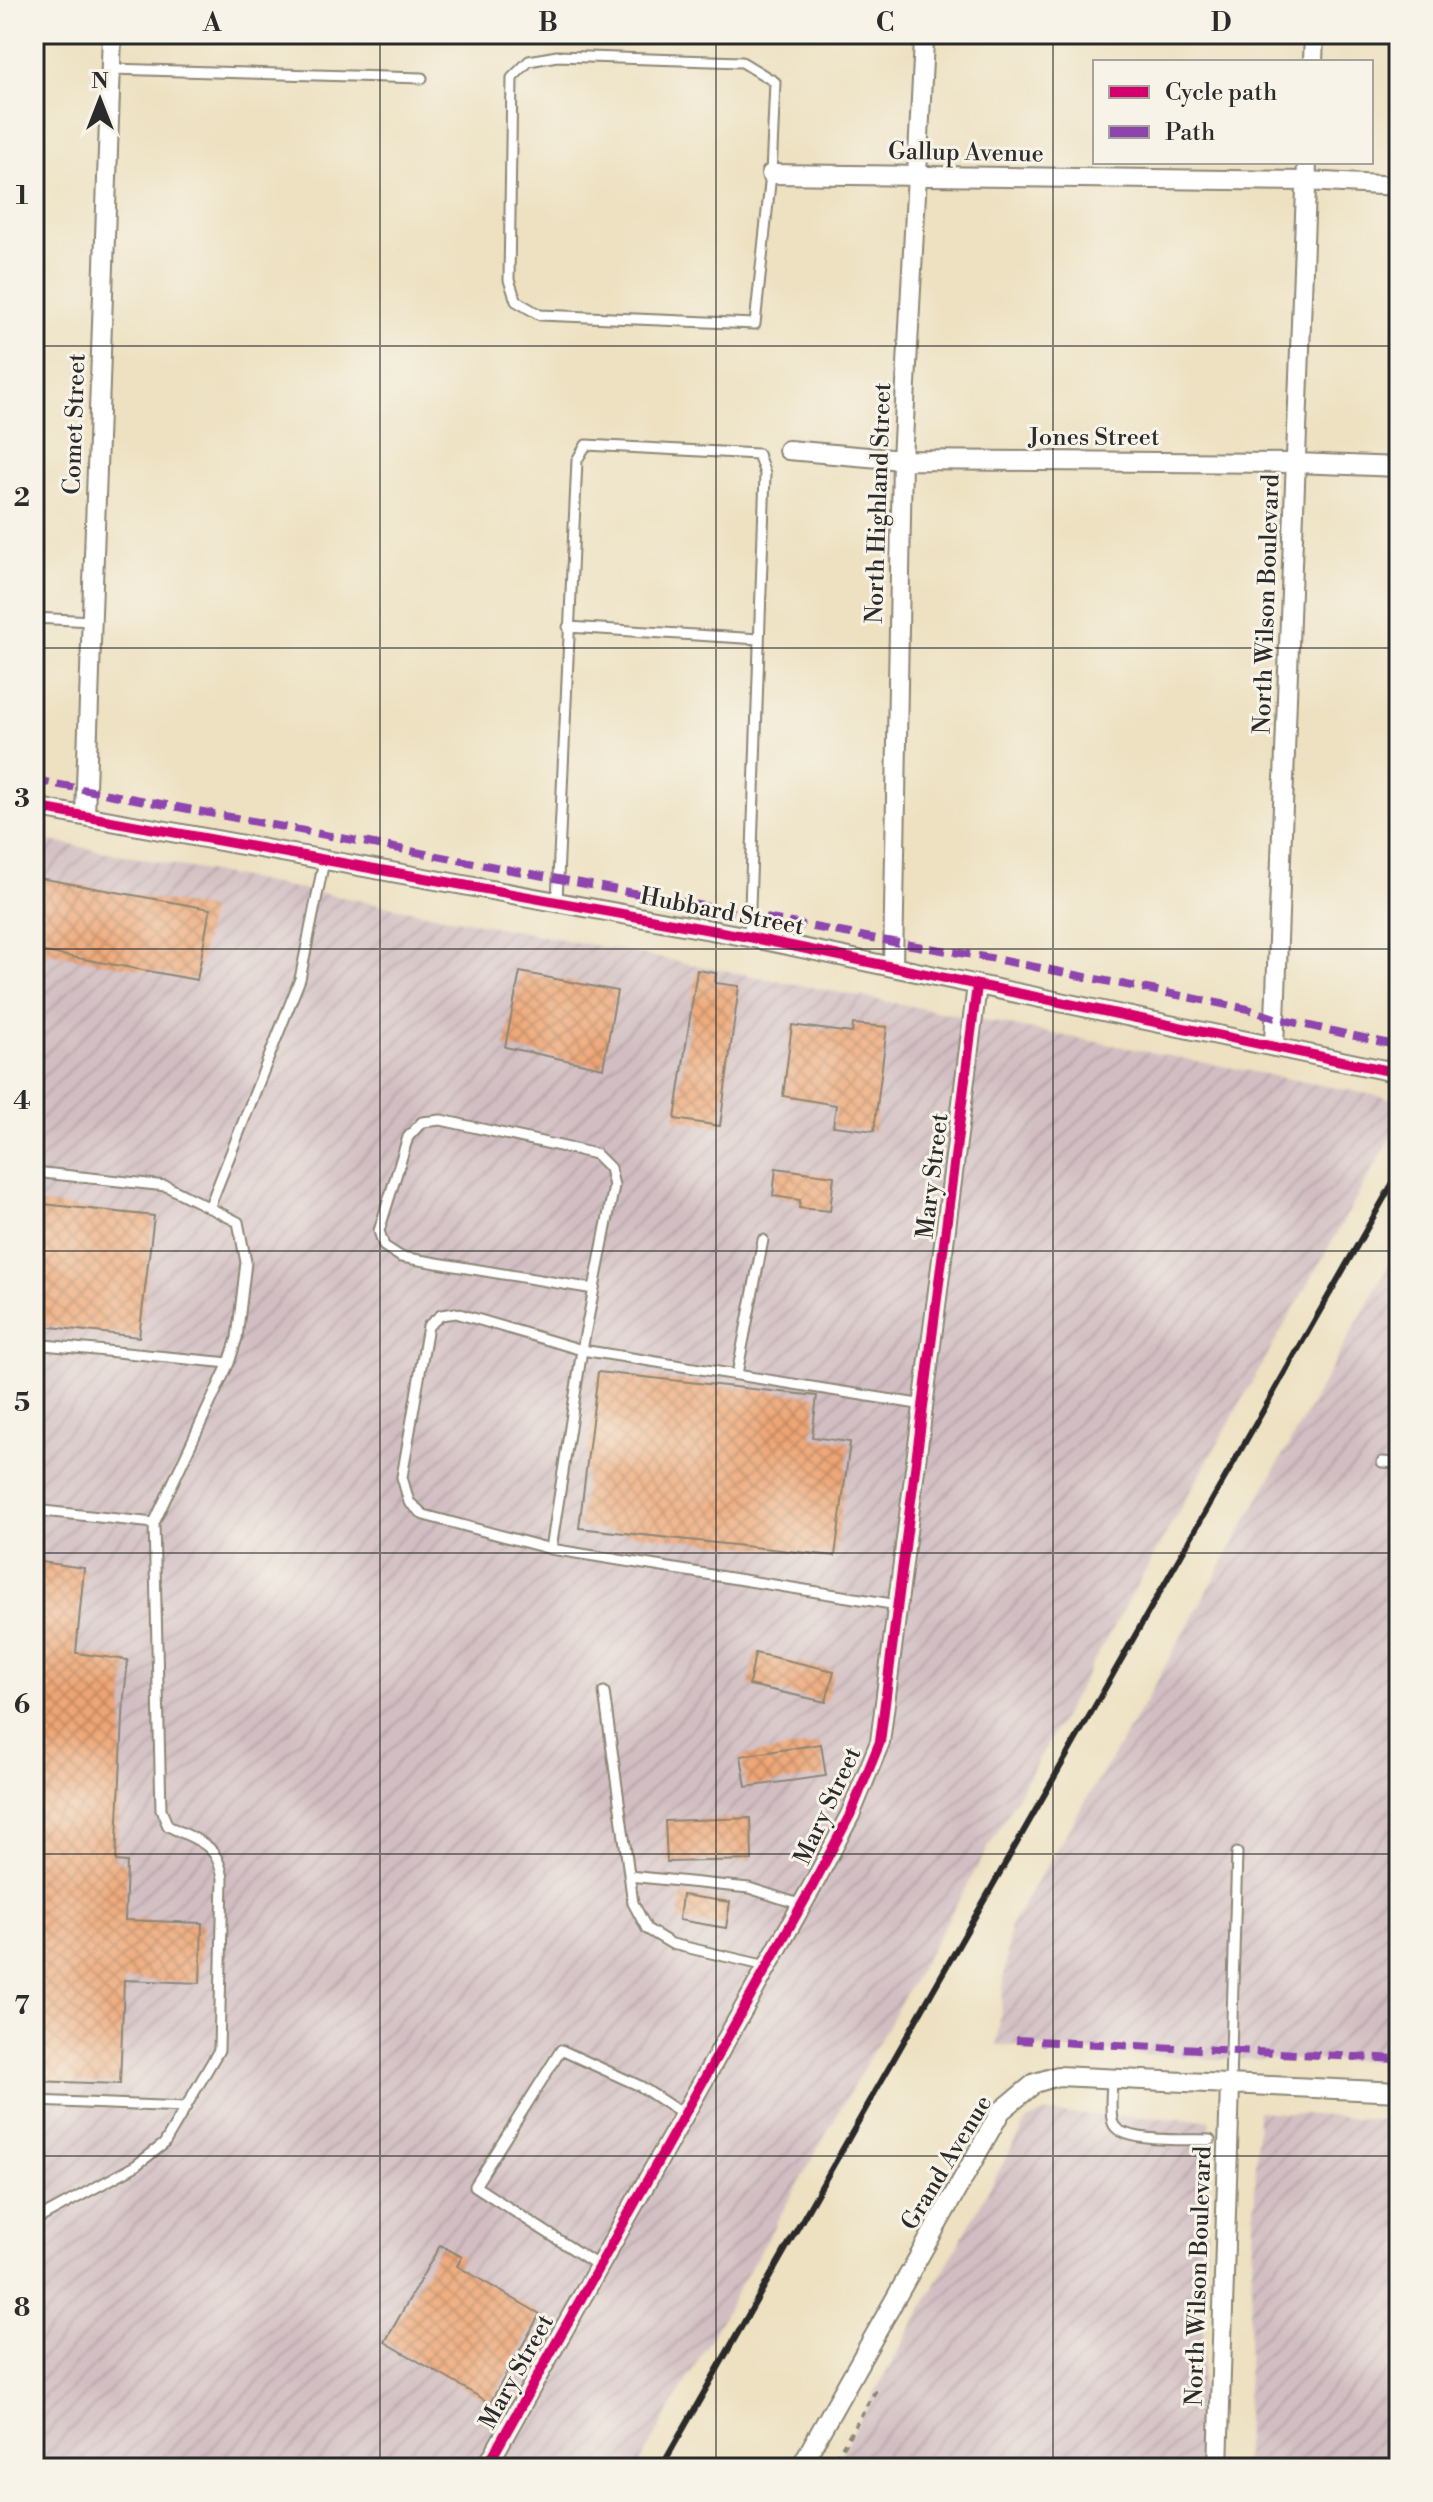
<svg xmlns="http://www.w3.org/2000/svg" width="1433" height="2502" font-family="'Libre Bodoni',serif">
	<defs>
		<pattern id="industrial-furrows" width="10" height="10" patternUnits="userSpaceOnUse" patternTransform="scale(2)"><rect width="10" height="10" fill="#d2bec2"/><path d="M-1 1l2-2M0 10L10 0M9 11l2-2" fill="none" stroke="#b4a3a7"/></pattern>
		<pattern id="building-cross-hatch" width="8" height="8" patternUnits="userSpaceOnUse" patternTransform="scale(2)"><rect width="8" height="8" fill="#eea574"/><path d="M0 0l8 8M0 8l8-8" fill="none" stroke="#c1875f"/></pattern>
	</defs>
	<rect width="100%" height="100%" fill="#f7f3e8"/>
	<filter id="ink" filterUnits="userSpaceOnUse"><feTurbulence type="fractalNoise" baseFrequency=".0125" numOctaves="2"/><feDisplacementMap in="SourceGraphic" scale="16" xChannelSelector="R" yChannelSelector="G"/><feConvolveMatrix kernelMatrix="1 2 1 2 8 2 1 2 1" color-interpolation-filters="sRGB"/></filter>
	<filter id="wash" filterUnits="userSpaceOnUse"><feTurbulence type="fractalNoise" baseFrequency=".006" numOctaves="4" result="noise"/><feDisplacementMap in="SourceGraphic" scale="32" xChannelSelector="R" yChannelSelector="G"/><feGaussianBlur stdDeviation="1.8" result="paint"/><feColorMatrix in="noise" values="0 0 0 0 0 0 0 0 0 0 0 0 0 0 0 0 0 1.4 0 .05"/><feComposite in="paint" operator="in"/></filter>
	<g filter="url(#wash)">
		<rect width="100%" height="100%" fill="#ede1c1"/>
		<path fill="url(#industrial-furrows)" d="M34,838L1399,1100V1123L637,2468H34Z
			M1399,1247V2061L1214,2059L997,2045L1010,1926L1143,1706Z
			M1258,2111L1399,2121V2468H1244Z
			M1043,2113L1210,2120L1199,2468H833L1027,2121Z"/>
		<g id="blocks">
			<path fill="url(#building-cross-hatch)" d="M34,877L210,909L197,980L34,950Z
				M697,970L716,973L715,983L739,986L720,1126L675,1119Z
				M520,972L617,991L603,1068L505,1047Z
				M853,1024L887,1027L874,1131L833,1126L836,1105L783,1096L792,1025L852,1033Z
				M776,1168L834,1176L830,1211L799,1208L800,1200L773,1196Z
				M34,1203L154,1216L139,1337L34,1325Z
				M598,1372L817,1396L812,1437L850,1442L835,1556L579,1528Z
				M34,1561L84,1568L76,1653L128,1660L124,1697L116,1861L127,1862L125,1920L202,1923L200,1983L124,1980L120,2084L34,2081Z
				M755,1653L834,1671L826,1702L749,1685Z
				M821,1744L826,1776L746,1787L741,1756Z
				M751,1818L752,1860L667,1862L665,1821Z
				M682,1895L730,1902L726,1928L679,1920Z
				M440,2245L462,2257L457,2266L540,2314L490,2403L385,2342Z"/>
		</g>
	</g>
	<g filter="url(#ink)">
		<use href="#blocks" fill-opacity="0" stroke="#8c8676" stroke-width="2"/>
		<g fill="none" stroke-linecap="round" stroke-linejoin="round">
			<g stroke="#8c8676" stroke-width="13">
				<path id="service" d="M557,56L742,62L775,82L771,174L755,324L540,315L516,301L509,280L512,78L529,61Z
					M111,69L422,78
					M34,618L92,621
					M568,627L759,639
					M557,901L577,460L586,445L758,454L765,474L749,937
					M34,1172L166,1186L238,1222L246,1262L237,1338L229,1363L34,1344
					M209,1208L300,979L324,861
					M737,1374L763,1240
					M1382,1462L1399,1463
					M34,1510L154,1523L229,1363
					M551,1549L424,1515L409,1502L402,1477L428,1326L441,1315L456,1313L582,1350L614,1186L610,1168L596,1154L441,1120L422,1122L408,1137L379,1231L384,1246L401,1257L594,1289
					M898,1605L551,1549L582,1350L924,1405
					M604,1692L633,1903L647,1929L672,1944L767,1966
					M629,1876L749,1888L802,1905
					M1112,2078C1112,2091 1109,2111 1113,2123C1120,2144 1190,2139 1210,2140
					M1230,2085L1237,1853
					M34,2101L186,2107
					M34,2221L135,2166L164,2144L219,2050L223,1878C217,1842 198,1841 168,1826L161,1810L154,1523
					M599,2266L475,2186L561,2050L640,2086L684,2115"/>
			</g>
			<g stroke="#8c8676" stroke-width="22">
				<path id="minor" d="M1313,62L1314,34
					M771,174L1306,181L1399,186
					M788,450L902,460L1296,463L1399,467
					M34,807L749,937L1399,1073
					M85,816L112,34
					M893,966L902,460L924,41
					M1274,1047L1307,162
					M486,2468L813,1885L850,1815L880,1742L977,986
					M800,2468L1001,2111L1035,2083L1058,2076L1399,2092
					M1218,2468L1230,2085"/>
			</g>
			<path stroke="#8c8676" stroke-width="4" stroke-dasharray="6 6" stroke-linecap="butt" d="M830,2468L876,2390"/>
			<use href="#service" stroke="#fff" stroke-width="9"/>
			<use href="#minor" stroke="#fff" stroke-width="18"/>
			<path stroke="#2b2b2b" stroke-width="6" d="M661,2468L1399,1172"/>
			<path stroke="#8e44ad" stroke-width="8" stroke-dasharray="16 8" stroke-linecap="butt" d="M34,780L893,942L990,958L1248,1009L1275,1018L1399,1046
				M1016,2040L1399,2059"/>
			<g stroke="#f7f3e8" stroke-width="15">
				<path id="cycleway" d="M34,807L749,937L1399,1073
					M486,2468L813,1885L850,1815L880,1742L977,986"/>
			</g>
			<use href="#cycleway" stroke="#d6006c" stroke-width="10"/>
		</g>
	</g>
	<path fill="none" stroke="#2b2b2b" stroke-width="2" stroke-opacity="0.55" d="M380,34V2468M716,34V2468M1053,34V2468M34,346H1399M34,648H1399M34,949H1399M34,1251H1399M34,1553H1399M34,1854H1399M34,2156H1399"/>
	<g text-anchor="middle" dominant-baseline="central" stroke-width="6" stroke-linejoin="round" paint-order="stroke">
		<g font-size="24" fill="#2b2b2b" stroke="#f7f3e8">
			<text transform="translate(966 153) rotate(1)">Gallup Avenue</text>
			<text transform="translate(75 424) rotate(-88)">Comet Street</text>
			<text x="1094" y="438">Jones Street</text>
			<text transform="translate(879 503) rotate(-88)">North Highland Street</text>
			<text transform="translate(1267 604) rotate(-88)">North Wilson Boulevard</text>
			<text transform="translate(722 912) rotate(11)">Hubbard Street</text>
			<text transform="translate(933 1176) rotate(-83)">Mary Street</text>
			<text transform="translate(828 1806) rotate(-65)">Mary Street</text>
			<text transform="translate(947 2163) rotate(-59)">Grand Avenue</text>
			<text transform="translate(1199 2276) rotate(-88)">North Wilson Boulevard</text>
			<text transform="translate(517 2372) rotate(-61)">Mary Street</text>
		</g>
	</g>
	<rect width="1433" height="2502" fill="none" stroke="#f7f3e8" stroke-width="88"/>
	<rect x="1093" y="60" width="280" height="104" fill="#f7f3e8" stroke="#a5a39c" stroke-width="2"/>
	<rect x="1109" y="86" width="40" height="12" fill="#d6006c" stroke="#a5a39c" stroke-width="2"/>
	<text x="1165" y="100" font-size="24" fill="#2b2b2b">Cycle path</text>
	<rect x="1109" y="126" width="40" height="12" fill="#8e44ad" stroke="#a5a39c" stroke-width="2"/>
	<text x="1165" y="140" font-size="24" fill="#2b2b2b">Path</text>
	<g transform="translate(100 100)" stroke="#f7f3e8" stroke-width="6" paint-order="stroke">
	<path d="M0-6L14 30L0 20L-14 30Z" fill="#2b2b2b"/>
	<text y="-12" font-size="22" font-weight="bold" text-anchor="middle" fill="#2b2b2b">N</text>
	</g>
	<rect x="44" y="44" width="1345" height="2414" fill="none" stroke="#2b2b2b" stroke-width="3"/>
	<g font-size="26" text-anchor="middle" font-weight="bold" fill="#2b2b2b">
		<text x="212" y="31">A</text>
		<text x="548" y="31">B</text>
		<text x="885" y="31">C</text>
		<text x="1221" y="31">D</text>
		<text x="22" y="204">1</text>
		<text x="22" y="506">2</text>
		<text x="22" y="807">3</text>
		<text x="22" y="1109">4</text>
		<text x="22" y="1411">5</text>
		<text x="22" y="1713">6</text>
		<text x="22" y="2014">7</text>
		<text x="22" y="2316">8</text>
	</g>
</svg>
